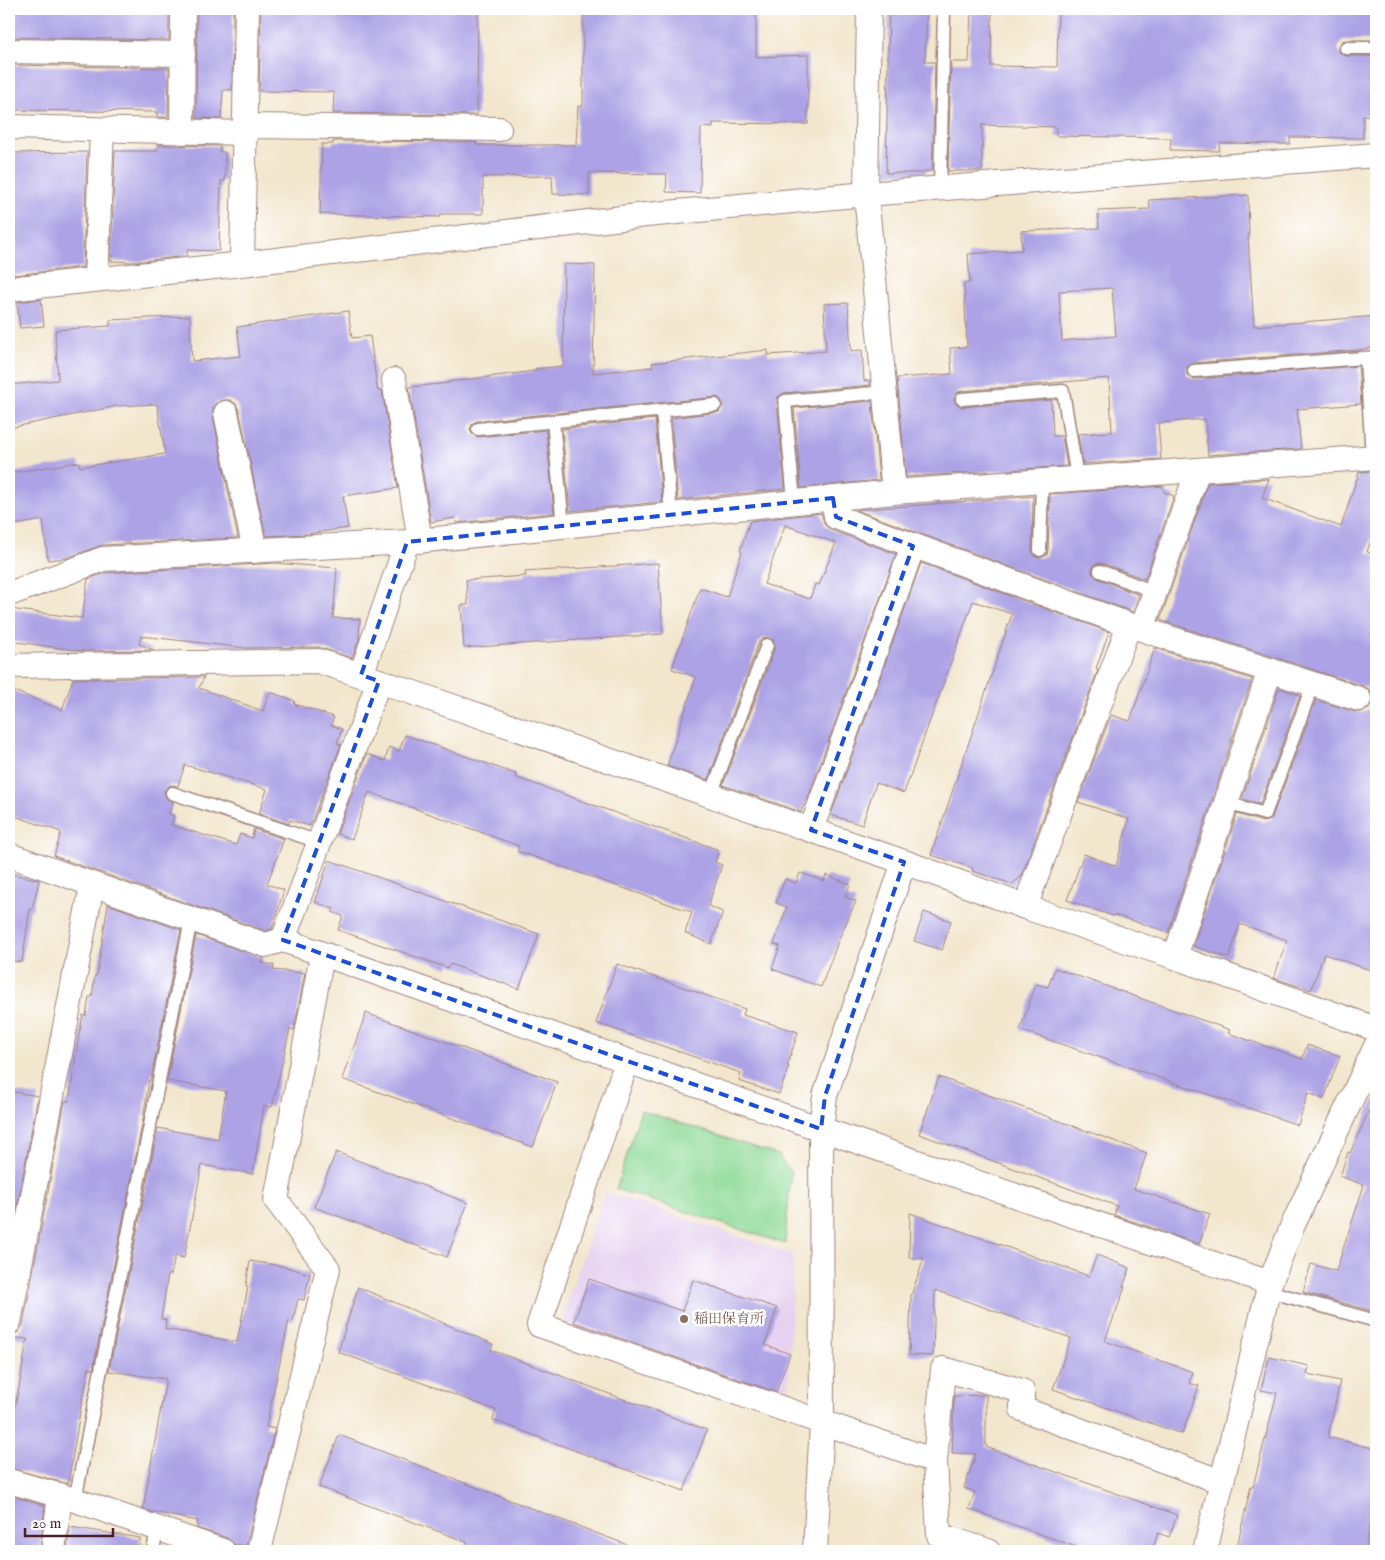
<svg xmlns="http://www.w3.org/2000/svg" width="1385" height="1560" font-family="'IM FELL English','Noto Serif JP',serif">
	<rect width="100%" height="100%" fill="#fff"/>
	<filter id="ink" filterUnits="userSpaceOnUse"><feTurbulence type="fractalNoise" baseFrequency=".02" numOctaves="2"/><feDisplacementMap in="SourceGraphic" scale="10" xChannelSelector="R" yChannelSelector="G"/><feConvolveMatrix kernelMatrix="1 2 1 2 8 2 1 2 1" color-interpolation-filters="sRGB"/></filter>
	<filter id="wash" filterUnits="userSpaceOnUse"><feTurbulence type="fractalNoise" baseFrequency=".0096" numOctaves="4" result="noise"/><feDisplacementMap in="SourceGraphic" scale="20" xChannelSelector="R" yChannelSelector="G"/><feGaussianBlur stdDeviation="1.12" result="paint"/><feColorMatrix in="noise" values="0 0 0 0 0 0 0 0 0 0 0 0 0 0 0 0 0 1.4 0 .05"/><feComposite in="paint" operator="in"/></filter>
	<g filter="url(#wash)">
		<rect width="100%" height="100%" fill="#f2e6cc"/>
		<path fill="#e6d2f0" d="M605,1192L794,1255L788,1399L565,1323L564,1311Z"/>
		<path fill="#8eda97" stroke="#6c7c61" d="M641,1110L778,1155L791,1172L785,1244L616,1189Z"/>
		<g id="blocks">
			<path fill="#aca2e5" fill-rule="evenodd" d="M9,9H169V40L9,37Z
				M197,9H233L232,90H223L221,119L196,118Z
				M261,9H478L477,115L333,113L334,92L259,91Z
				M583,9H756V57L808,55V124L713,123V128L701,127L700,193L666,192L667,174L589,173V195L553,194L552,176L483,177V214H440V217L320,214L322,144H333V141L476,142V145H576L578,106H583Z
				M889,9H927L925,62H935L932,171H925V173H886Z
				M971,9H992L991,66L1057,67L1058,9H1376V40H1346L1342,41L1338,48L1339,52L1346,56H1376V116L1363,115V138L1290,137V144L1220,143L1219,151L1170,150L1171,138L1056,136V127L982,125V171H948L951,62H969Z
				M9,65L169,68L168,117H157V112L9,110Z
				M157,145L220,146V152H225V181H221L219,251L187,250V256L133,262L111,261L115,151H157Z
				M87,152L83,267L14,275L13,272H9V153Z
				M1248,195L1249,237H1248L1254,326L1376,316V347L1357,350L1193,363L1187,367V375L1195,379L1358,366L1361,404L1297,409L1301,449L1208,455L1205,419L1158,423L1161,459L1083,464L1078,434L1112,432L1109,378L961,391L957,393L954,399L956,404L962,407L1051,400L1053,436H1062L1067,466L906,477L897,378L952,374L950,348L967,347L964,283H970L968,254L1022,250L1021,231L1099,228L1098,211L1150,209L1149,200ZM1112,288L1116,336L1062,341L1059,291Z
				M564,264L595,265L593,373L653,367L652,363L768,350V355L826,351L824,304L848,303L851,351L862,350L864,381L870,380V385L784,393L778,397L777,402L785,489L678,500L671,418L719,412L723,405L722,401L718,397L477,421L473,423L470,429L472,434L478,437L546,430L554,513L456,523L455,518L431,522L409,387L449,383L448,382L535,371V369L563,366Z
				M41,299L44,326L20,328L17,302Z
				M348,311L352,338L370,336L377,388L378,391L382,390L398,488L343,496L348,528L307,534L266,536L239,410L236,404L230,400H224L216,403L213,409V416L238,538L102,545L67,558L48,560L43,520L9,526V473L79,462L80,467L165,454L157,404L117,406L9,428V385L58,380L55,330L110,326V320L190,316L192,361L241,356L237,327Z
				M872,401L879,480L801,488L794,408Z
				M655,419L662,502L570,511L562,429Z
				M1376,471V525L1367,552L1376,555V972L1324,954L1311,990L1274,978L1287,940L1240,924L1229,958L1193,946L1237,814L1263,822L1271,820L1316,700L1355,712H1361L1369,709L1372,703V696L1369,689L1363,686L1160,620L1208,483L1269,479L1262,498L1341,527L1359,472Z
				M1163,486L1164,492L1174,496L1145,579L1102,563L1095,564L1092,569V573L1097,578L1139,595L1133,612L856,510L1033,496L1032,550L1035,557L1040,558L1047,555L1048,550L1050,494Z
				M821,513L825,525L831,530L896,554L805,806L804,805L801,812L723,785L775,648L773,640L765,637L759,642L708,780L667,766L696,677L672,669L700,588L727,597L742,552L740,551L750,521ZM785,525L836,543L819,585L815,584L810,599L764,584Z
				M275,563L337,568L333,618L360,619L359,640L352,658L318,647L246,648L141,636L139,644L154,650L83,651L9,641V609L82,618L88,579L106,573Z
				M658,563L663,634L464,648L461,605H468L466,580L526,576L525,572Z
				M921,563L1109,632L1096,669L1098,670L1021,877L1012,884L972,871L973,868L931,855L1012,614L973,601L904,793L876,783L862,825L831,815Z
				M1155,648L1252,679L1168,933L1162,930L1114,915L1113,916L1067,900L1084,854L1116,866L1129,819L1078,802L1111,715L1130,721Z
				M204,677L199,688L263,711L270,692L295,701L294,704L334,717L331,725L342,729L337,743L341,745L310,826L290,820L289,824L259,814L267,789L185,765L178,786L170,785L164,790L166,798L173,802L169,814L174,816L171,825L236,845L240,834L252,838L254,829L284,839L267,884L284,890L272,929L265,931L54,856L61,832L9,814V689L62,710L73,679Z
				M1279,688L1300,695L1260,804L1242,799Z
				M405,735L516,774L515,777L719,850L715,862L722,865L708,906L723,912L711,944L685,933L692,912L517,851L519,846L369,792L352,839L337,834L367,754L385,761L389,747L399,751Z
				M329,860L539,934L519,989L450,964L448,968L338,930L343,916L332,912L334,909L315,902Z
				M9,873L39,880L32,910L30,909L22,962L9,961Z
				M800,873L824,881L826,875L850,884L845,897L856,901L839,939L821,987L772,969L780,946L774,944L787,907L776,903L785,879L796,883Z
				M108,904L181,930L151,1078L150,1081L149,1080L142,1125L93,1369L89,1368L84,1394H83L68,1484L9,1468V1434L19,1388L27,1339L9,1337V1335H14L19,1331L23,1325L65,1101H69L79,1035L83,1015L86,1016L89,997H92L95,975H97Z
				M924,912L951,921L942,950L914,941Z
				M196,935L264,958L262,963L274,965L273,970L305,973L294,1030L290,1029L272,1107L264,1106L253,1174L202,1165L184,1258L175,1256L171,1275L168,1274L161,1319L166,1320L165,1329L237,1342L248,1287L246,1286L250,1261L282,1266L310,1274L304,1300L298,1299L293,1321L289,1320L266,1427L275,1429L246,1546L235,1545L227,1538L197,1528L198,1521L153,1512L143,1509L166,1379L109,1371L158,1128L218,1139L226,1091L167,1081Z
				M617,964L745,1009L743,1015L798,1032L787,1066H789L779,1094L739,1081L741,1073L596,1023Z
				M1055,968L1230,1030L1228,1033L1302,1059L1307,1045L1340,1056L1324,1099L1308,1093L1298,1125L1020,1030L1036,984L1048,987Z
				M366,1013L557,1082L533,1147L342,1079Z
				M939,1077L1147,1153L1134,1189L1210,1214L1199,1244L1114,1215L1117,1206L919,1134Z
				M9,1091L38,1096L9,1250Z
				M1376,1095V1312L1303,1292L1311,1264L1336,1271L1364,1185L1340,1176L1348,1152L1350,1153Z
				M336,1152L468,1203L447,1257L314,1207Z
				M910,1213L1089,1276L1097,1255L1130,1268L1123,1287H1125L1105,1341L1193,1372L1189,1383L1199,1386L1182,1434L1053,1389L1071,1338L935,1290L933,1356L909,1355L911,1296L924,1258H909Z
				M589,1279L682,1311L693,1280L777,1308L765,1345L790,1354L776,1392L574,1322Z
				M358,1287L493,1344L491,1350L707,1430L684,1491L493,1420L496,1410L338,1352Z
				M1269,1357L1309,1366L1307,1374L1340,1381L1328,1437L1376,1449V1499L1365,1551H1236L1251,1486H1253L1277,1393L1261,1390Z
				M986,1395V1447L1177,1515L1169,1537L1158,1533L1152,1551H1088L969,1509L975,1492L964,1488L976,1454L952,1453L954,1396Z
				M339,1435L638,1549V1551H464L467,1542L319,1487Z
				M9,1495L45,1506L40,1551H9Z
				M70,1527L140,1538L139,1551H67Z"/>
		</g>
	</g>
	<g filter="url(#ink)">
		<use href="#blocks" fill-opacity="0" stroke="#9e827c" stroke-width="1"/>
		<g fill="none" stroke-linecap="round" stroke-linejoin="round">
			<g stroke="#9e827c" stroke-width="15">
				<path id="service" d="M1346,48H1376
					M940,188L944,9
					M1366,358L1372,457
					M1194,371L1376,357
					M962,399L1063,391L1077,478
					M662,411L671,514
					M553,421L563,526
					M478,429L715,405
					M794,502L785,401L885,392
					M1040,550L1042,481
					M1100,571L1155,592
					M172,793L319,842
					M711,795L767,645
					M1226,803L1265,814L1313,684
					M1268,1291L1376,1321
					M75,1500L191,920
					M153,1551L157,1529"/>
			</g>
			<g stroke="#9e827c" stroke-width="26">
				<path id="minor" d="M869,9L866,194L894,492
					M9,51L183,54
					M244,126L499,129
					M9,127L244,133
					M182,132L183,9
					M242,264L247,9
					M96,280L102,130
					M9,289L242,264L646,215L866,194L1376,155
					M394,380L420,541
					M226,413L255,551
					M833,498L836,517L1129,625L1359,699
					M9,594L103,559L407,542L894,492L1376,457
					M1142,629L1198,470
					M9,666L318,661L379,681L904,862L1025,907L1175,957L1376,1029
					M361,675L407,542
					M379,681L283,940L821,1129L1270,1283
					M811,830L913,546
					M9,855L265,945L283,940
					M1025,907L1129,625
					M1175,957L1270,670
					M627,1061L539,1325L935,1461L939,1535L988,1551
					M9,1322L92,885
					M935,1461L943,1369L1022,1391V1409L1222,1482
					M9,1481L75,1500L223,1551
					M53,1551L60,1495
					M259,1551L328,1269L276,1200L322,955
					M815,1551L822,1423L821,1129L825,1096L904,862
					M1205,1551L1270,1283L1292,1227L1376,1046"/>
			</g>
			<use href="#service" stroke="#fff" stroke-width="12"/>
			<use href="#minor" stroke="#fff" stroke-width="24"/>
		</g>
	</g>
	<path fill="none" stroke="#1d4ed8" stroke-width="4" stroke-dasharray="10 6" stroke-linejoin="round" d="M833,498L836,517L913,546L811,830L904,862L825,1096L821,1129L283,940L379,681L361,675L407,542Z"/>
	<circle fill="#8d6e63" stroke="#fff" stroke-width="2" cx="684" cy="1319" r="5"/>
	<g text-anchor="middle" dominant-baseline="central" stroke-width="5" stroke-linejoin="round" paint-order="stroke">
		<g font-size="14" fill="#785e54" stroke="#fff" text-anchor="start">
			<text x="694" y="1319">稲田保育所</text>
		</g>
	</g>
	<rect width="1385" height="1560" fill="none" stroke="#fff" stroke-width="30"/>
	<path d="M25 1528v8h88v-8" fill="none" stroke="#4a1f2b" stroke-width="2.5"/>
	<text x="32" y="1528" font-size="15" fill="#4a1f2b" stroke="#ffffff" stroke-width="4" paint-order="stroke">20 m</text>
</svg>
